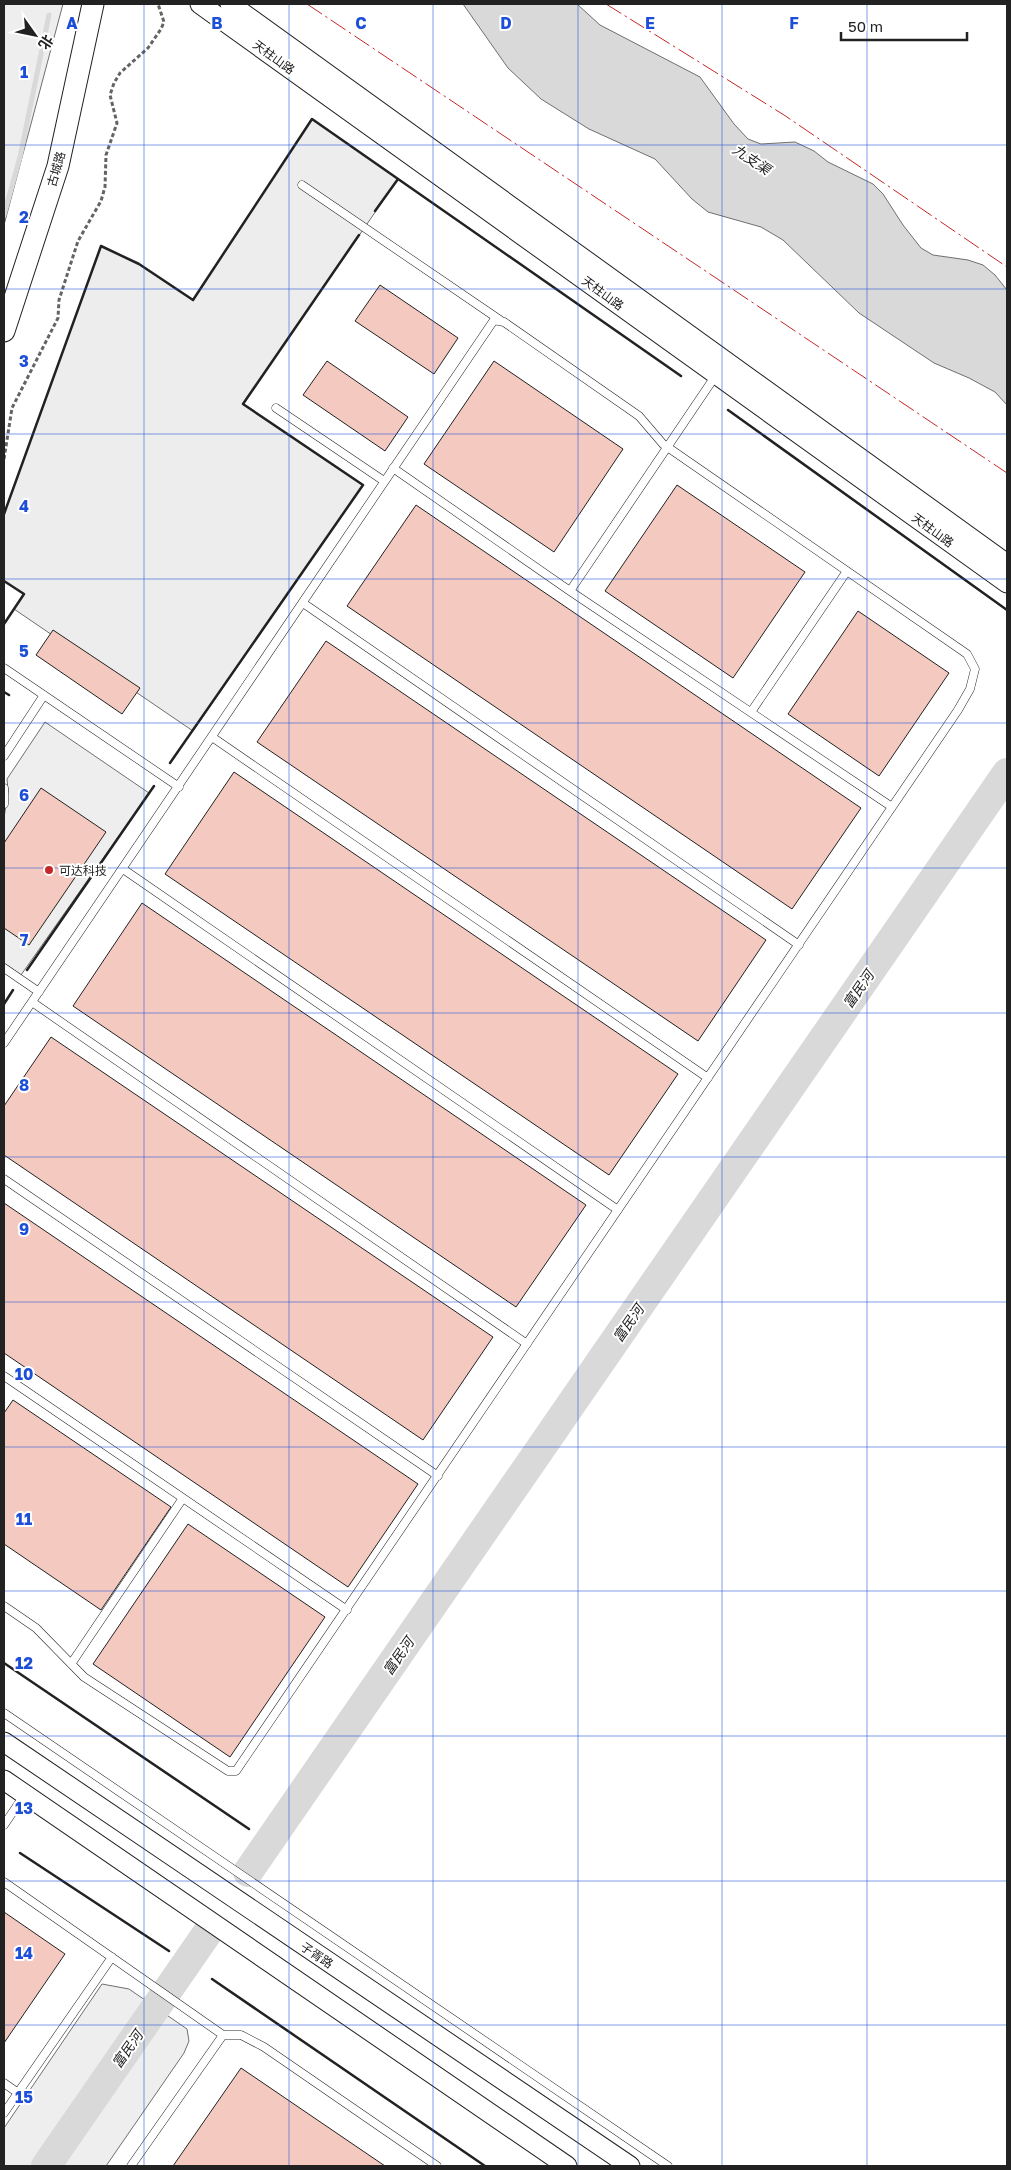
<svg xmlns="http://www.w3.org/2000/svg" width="1011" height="2170" font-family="'Golos Text','Noto Sans SC',sans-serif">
	<rect width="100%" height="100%" fill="#fff"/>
	<path fill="#eee" stroke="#6f6f6f" d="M4,4H63L4,225Z
		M45,722L149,793L21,975L4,963V818L8,791L7,779Z
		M102,1984L129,1989L187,2029L189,2041L184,2053L106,2166H4V2128Z"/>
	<path fill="#ededed" stroke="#6f6f6f" d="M312,119L398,179L243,404L363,485L193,731L14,609L24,594L4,581V514L101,246L139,264L193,300Z"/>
	<path fill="#d9d9d9" stroke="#6f6f6f" d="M463,4H577L600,25L700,77L734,124L748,139L761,144L795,142L814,151L828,162L873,184L883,194L903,225L921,248L933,255L968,260L983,265L995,275L1007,290V405L995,392L969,378L934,363L859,313L783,240L761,227L708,212L692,199L655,159L589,129L541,99L508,68Z"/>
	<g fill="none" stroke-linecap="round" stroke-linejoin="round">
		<path stroke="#d9d9d9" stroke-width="5" d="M4,215L20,157L49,15"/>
		<path stroke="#d9d9d9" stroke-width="30" d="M248,1872L1007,773
			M46,2166L208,1932"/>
	</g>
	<path fill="#f3c9c0" stroke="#222" d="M380,285L458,338L434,374L355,321Z
		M327,361L408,417L385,451L303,395Z
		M494,361L623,449L554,552L424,464Z
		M677,485L805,572L733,678L605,591Z
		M416,505L861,808L792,909L347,606Z
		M858,611L949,673L879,776L788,714Z
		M53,630L140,688L122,714L36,655Z
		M326,641L766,940L698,1041L257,742Z
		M234,772L678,1074L609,1175L165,874Z
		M41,788L106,832L29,945L4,928V843Z
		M142,903L586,1205L516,1307L73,1006Z
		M51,1037L493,1337L423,1440L4,1155V1106Z
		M4,1203L418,1484L348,1587L4,1353Z
		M13,1400L171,1507L101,1610L4,1544V1413Z
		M188,1524L325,1617L230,1757L93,1664Z
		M4,1912L65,1954L4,2043Z
		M241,2068L385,2166H173Z"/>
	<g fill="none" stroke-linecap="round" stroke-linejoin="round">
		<g stroke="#222" stroke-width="9">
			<path id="service" d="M302,185L500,320
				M276,408L384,481
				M393,468L570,591L892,807
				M570,591L716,375
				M303,603L799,945
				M4,668L179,787
				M751,712L847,571
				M212,737L708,1078
				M4,756L44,695
				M4,788V804
				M123,869L618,1210
				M4,968L39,992
				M32,1002L527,1344
				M4,1043L494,320L504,322L639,416L663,444L967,654L975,669L970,689L958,710L236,1771H228L84,1677L36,1628L4,1606
				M4,1179L438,1476
				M4,1376L347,1610
				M71,1664L183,1498
				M4,1713L668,2166
				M4,1825L25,1794
				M4,1882L223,2035
				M4,2083L18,2093
				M4,2113L112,1957
				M131,2166L223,2035H241L264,2047L437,2166"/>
		</g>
		<g stroke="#222" stroke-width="21">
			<path id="tertiary" d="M200,4L1007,583
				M230,4L1007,564
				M4,1742L630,2166
				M4,1780L567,2166"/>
		</g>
		<g stroke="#222" stroke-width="23">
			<path id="secondary" d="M4,331L58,166L93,4"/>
		</g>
		<path stroke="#646464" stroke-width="3" stroke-dasharray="4 2.5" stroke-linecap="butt" d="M4,459L12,408L58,318L59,300L78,241L101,201L105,187L106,155L117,123L110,95L114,83L120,73L148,48L161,29L164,22L158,4"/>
		<use href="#service" stroke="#fff" stroke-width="8"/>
		<use href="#tertiary" stroke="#fff" stroke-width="19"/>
		<use href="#secondary" stroke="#fff" stroke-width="21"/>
		<path stroke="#222" stroke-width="2.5" d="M375,211L398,179
			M728,410L1007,610
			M4,514L101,246L139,264L193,300L312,119L681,376
			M4,581L24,594L4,624
			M4,692L9,695
			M170,763L363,485L243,404L359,235
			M27,970L154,786
			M4,1004L13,990
			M4,1663L249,1829
			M20,1853L169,1951
			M212,1979L485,2166"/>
		<path stroke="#c62828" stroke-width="1" stroke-dasharray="18 4 2.5 4" stroke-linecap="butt" d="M307,4L1007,473
			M606,4L784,115L1007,267"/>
	</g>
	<path fill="none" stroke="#1d4ed8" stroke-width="1" stroke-opacity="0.55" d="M144,4V2166M289,4V2166M433,4V2166M578,4V2166M722,4V2166M867,4V2166M4,145H1007M4,289H1007M4,434H1007M4,579H1007M4,723H1007M4,868H1007M4,1013H1007M4,1157H1007M4,1302H1007M4,1447H1007M4,1591H1007M4,1736H1007M4,1881H1007M4,2025H1007"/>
	<circle fill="#c62828" stroke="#fff" stroke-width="2" cx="49" cy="870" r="5"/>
	<g text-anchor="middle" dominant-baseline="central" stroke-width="4" stroke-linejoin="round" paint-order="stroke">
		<g font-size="12" fill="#222" stroke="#fff">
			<text transform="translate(274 57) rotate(36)">天柱山路</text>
			<text transform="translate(56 169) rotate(-74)">古城路</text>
			<text transform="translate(603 293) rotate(36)">天柱山路</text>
			<text transform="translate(933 530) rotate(36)">天柱山路</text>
			<text transform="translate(317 1955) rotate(34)">子胥路</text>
		</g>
		<g font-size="12" fill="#222" stroke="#fff" text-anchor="start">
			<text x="59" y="870">可达科技</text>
		</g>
		<g font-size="14" font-style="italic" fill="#222" stroke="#fff">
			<text transform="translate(752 159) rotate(34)">九支渠</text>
			<text transform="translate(858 989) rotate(-55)">富民河</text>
			<text transform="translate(628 1323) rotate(-55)">富民河</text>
			<text transform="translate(398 1656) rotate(-55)">富民河</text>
			<text transform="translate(127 2049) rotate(-55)">富民河</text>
		</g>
	</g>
	<g font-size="16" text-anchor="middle" font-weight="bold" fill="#1d4ed8" stroke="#fff" stroke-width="4" stroke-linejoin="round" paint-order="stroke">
		<text x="72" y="29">A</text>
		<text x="217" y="29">B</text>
		<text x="361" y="29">C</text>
		<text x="506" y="29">D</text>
		<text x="650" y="29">E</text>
		<text x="794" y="29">F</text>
		<text x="24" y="78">1</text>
		<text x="24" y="223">2</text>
		<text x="24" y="367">3</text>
		<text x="24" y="512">4</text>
		<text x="24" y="657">5</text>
		<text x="24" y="801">6</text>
		<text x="24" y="946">7</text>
		<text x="24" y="1091">8</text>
		<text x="24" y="1235">9</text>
		<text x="24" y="1380">10</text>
		<text x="24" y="1525">11</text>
		<text x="24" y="1669">12</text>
		<text x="24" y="1814">13</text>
		<text x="24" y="1959">14</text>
		<text x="24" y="2103">15</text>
	</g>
	<rect width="1011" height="2170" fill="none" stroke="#222222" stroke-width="10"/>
	<g transform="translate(35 35) rotate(123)" stroke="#ffffff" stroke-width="4" paint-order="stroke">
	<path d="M0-4L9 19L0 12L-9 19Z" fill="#222222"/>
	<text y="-8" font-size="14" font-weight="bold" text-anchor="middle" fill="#222222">北</text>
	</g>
	<path d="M841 32v8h126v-8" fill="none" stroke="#222222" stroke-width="2.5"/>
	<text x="848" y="32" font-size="15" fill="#222222" stroke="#ffffff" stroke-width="4" paint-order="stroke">50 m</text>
</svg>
